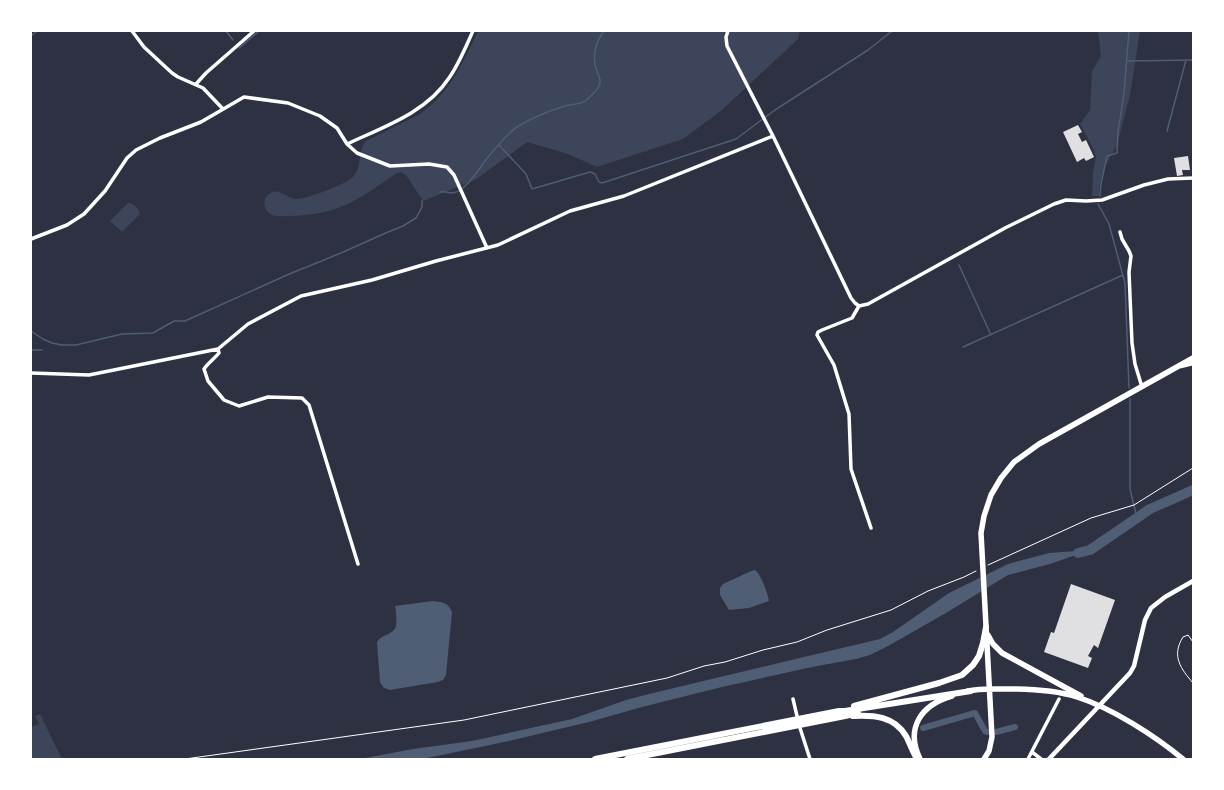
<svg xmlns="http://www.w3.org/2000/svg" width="1224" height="790" font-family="Barlow,sans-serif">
	<rect width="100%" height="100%" fill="#2d3142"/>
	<path fill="#3c4559" d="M478,31H800L798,39L721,111L683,139L597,167L568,154L527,142L475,180L423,201L406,175L401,172L397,173C383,182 369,193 354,201C335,211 311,216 289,216C281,216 272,218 267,211C264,207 263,200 267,196C277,184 288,200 297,199C309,198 344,185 353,177C363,167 357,151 366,141L420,114C449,94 464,61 478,31Z
		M1098,31H1140L1130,95L1117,145L1104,168L1100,184L1099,196H1092L1093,172L1096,157L1094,150L1080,124L1090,110L1092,71L1101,56Z
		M128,203C134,203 139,209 140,214L122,232L110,221Z
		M40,714L62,759H31V727L39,724L35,716Z"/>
	<path fill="#4f5d75" d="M1090,550L1050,564L1008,575L946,613L888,646L870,655L856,659L812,667L722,687L642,707L589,722L509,741L437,756L422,759H360L413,749L472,741L572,719L626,700L649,694L880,639L893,632L949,593L1008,564L1049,553Z
		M755,570C761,574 768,594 769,601L749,608L729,610L720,595V588L723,584L751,571Z
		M433,601C442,602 449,603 452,612L446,675L443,680L438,682L390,690L384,688L380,682L377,643C380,634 393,636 396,626C397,620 396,612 395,606Z"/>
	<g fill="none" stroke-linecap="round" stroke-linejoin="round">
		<path stroke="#4f5d75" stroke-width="1.5" d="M226,31L233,40
			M31,36L37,31
			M239,48L259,31
			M1127,61L1193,60
			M1167,131L1186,60
			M499,145L526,174L532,189L590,172L595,174L599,182L602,183L736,139L775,110L868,50L892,31
			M440,192C444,191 448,193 452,193C466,192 480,167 488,157C494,150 510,131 517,127C532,118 548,111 565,106C571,104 579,105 585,101C587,100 597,90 598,88C603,80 598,76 596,68C592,56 596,41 604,31
			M1100,196L1101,184L1107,156L1117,153L1118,132L1124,93L1129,31
			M1098,204L1109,224L1125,283L1129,388
			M959,265L991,335
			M31,331L43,339L52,343L62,345H76L122,334L153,333L174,321H185L287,275L341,253L388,232L403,226L416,218L422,207V201
			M963,347L1123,275
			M31,350H42
			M1130,399V489L1137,518"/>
		<path stroke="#4f5d75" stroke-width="6" d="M923,728L975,713L985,731L987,732
			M996,732L1015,727"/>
		<path stroke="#4f5d75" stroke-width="10" d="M1078,553L1090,550L1150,509L1193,490"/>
	</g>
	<path fill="#e0e0e3" d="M1078,125L1082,132L1078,134L1082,142L1086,140L1094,157L1086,161L1084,158L1077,162L1063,132Z
		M1188,156L1190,170H1182L1183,175L1177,176L1174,158Z
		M1071,584L1115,600L1098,648L1094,645L1088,656L1092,658L1088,668L1044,652L1051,632L1054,633Z"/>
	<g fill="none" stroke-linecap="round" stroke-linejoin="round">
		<path stroke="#fff" stroke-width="1" d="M988,565L1091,518L1134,505L1193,468
			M1193,642L1188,635L1183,637C1171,656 1181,669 1193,683
			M185,759L464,720L667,678L704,666L725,662L763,650L797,642L827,630L891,610L928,591L964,577L976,571"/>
		<path stroke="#fff" stroke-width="3.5" d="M132,31L144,47L172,73L178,77L203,88L223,109
			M728,31L726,37L727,46L773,136
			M196,84L206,73L254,31
			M347,144C383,127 426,113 449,78C459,64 466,46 473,31
			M1120,232L1122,239L1129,251L1131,256L1129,272L1132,343L1135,364L1142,387
			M31,239L67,225L84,214L105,191L127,158L136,150L160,138L201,122L244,97L288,103L320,116L337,128L347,144L357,153L390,166L429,164L447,167L454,175L487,248
			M859,306L868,304L1005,228L1054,204L1066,200L1086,201L1102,200L1144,185L1168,179L1193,178
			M859,306L852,318L822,330L818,332L817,335L834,365L849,414L851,469L871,528
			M218,349L219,353C214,359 208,363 204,369L208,381L224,400L239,406L268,397L302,398L309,405L358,564
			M31,373L89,375L218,349L248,324L301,296L372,280L436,261L498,245L570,211L624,196L773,136L851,298L855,303L859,306
			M793,699L797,716
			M800,728L810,759
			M1032,752L1041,759
			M1028,759L1059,699"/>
		<path stroke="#fff" stroke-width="4.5" d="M1181,366L1193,363
			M1049,759L1130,673L1134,666L1145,620L1151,608L1165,597L1193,581"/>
		<path stroke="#fff" stroke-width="5.5" d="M988,635L993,644L1002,653L1081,696
			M968,691C980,688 995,689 1008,689C1031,689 1055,690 1077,697C1112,708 1155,736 1183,759
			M920,759C905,728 921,705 952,696
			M984,759L989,751L992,737L981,533L984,516L991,495L1001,478L1014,462L1039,444L1193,358"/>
		<path stroke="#fff" stroke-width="6" d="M854,706L939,683L962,675L973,665L979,656L983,643L986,627
			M853,716C874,715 894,716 906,736C910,744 913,752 917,759
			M595,759L839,711H845L971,691
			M627,759L845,716L858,713"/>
	</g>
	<rect width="1224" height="790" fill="none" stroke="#ffffff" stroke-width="64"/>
</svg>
